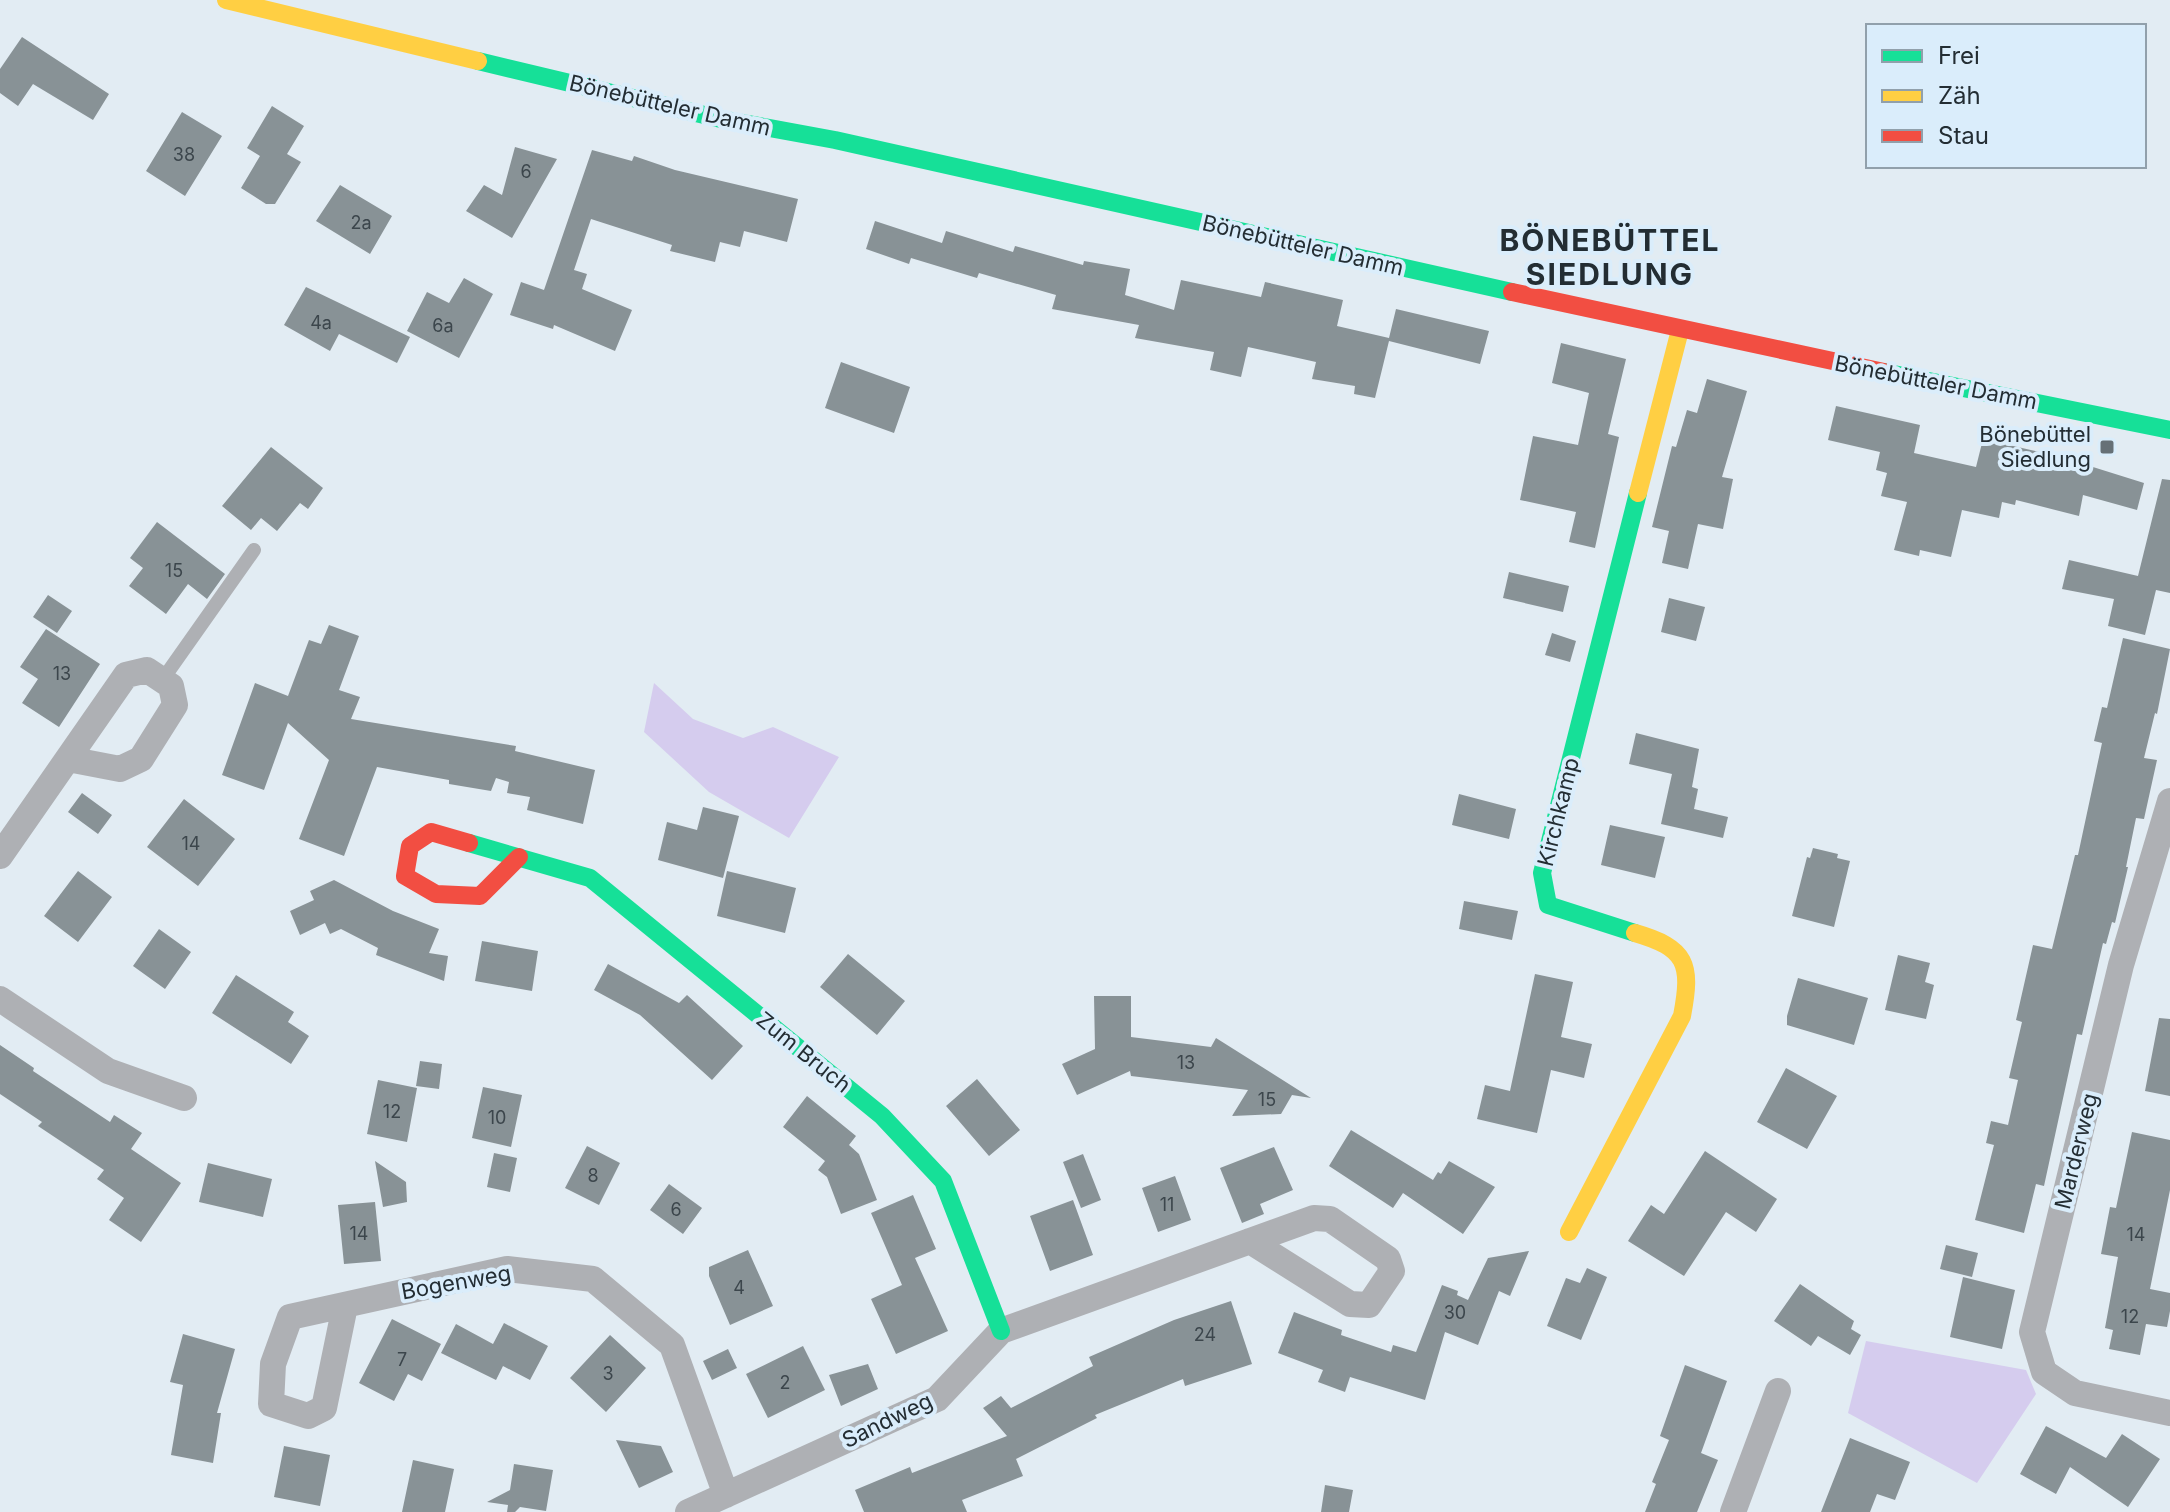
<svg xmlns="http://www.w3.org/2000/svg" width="2170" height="1512" font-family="Inter,sans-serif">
	<rect width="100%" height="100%" fill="#e2ecf3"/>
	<path fill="#d5ccee" d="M654,683L693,719L743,738L773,727L839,757L789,838L709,792L644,732Z
		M1866,1341L2026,1370L2036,1394L1977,1483L1848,1413Z"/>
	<path fill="#889296" d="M22,37L109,94L93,120L33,84L18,106L0,93V69Z
		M272,106L304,126L287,154L301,162L275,204H266L241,188L260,156L247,148Z
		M182,112L222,136L185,196L146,171Z
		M515,147L557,159L512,238L466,211L484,185L502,195Z
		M592,150L632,161L634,156L675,170L798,199L787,242L744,231L740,247L720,242L715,262L670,251L672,245L591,219L574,270L587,274L582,289L632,310L615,351L554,325L553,329L510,315L521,282L544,290Z
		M340,185L392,216L370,254L316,221Z
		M875,221L942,243L946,231L1013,252L1015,246L1083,265L1084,261L1130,269L1125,295L1174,310L1181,280L1261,297L1265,282L1343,300L1337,326L1389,338L1396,309L1489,331L1480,364L1389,341L1375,398L1354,394L1355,386L1312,379L1316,362L1248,347L1241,377L1210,370L1214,352L1135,338L1139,325L1052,309L1056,295L979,273L977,278L911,258L909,264L866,249Z
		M464,278L493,294L459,358L407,331L427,292L449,303Z
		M306,287L410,337L397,363L339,334L330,351L284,325Z
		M1561,343L1626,359L1608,434L1619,437L1595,548L1569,542L1576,512L1520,500L1533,436L1578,445L1589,393L1552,383Z
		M841,362L910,387L894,433L825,408Z
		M1707,379L1747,391L1722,477L1733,479L1723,529L1698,524L1688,569L1662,563L1669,531L1652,527L1672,446L1676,447L1687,410L1697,413Z
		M1836,406L1920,425L1914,453L1976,467L1983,439L2061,457L2144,483L2137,510L2083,495L2079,516L2016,500L2015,505L2002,502L1999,518L1962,510L1951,557L1920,550L1919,556L1894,550L1907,502L1881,496L1887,473L1876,470L1880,452L1828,440Z
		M271,447L323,488L308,509L300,503L277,531L261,518L251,530L222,506Z
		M2162,479L2170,480V593L2156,590L2145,635L2108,626L2114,599L2062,589L2069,560L2138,576Z
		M157,522L225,574L207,599L188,584L166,614L129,586L143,568L130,558Z
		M1509,572L1569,586L1563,612L1503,598Z
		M48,595L72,611L57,633L33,617Z
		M1669,598L1705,607L1696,641L1661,632Z
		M329,625L359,636L339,690L360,697L351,719L516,746L515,751L595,770L583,824L527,810L530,797L507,793L509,782L496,778L491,791L449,784V780L377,767L344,856L299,839L329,760L288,723L264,790L222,775L255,683L288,696L309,640L321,644Z
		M46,629L100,664L59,727L22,703L38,679L20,667Z
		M1552,633L1576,641L1570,662L1545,655Z
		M2123,638L2170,649L2157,714L2155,713L2144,758L2157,760L2144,819L2136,818L2126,867H2128L2115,923L2112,922L2106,944L2103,943L2082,1035L2077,1034L2044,1186L2036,1184L2024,1233L1975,1220L1994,1145L1986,1143L1991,1121L2008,1125L2018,1080L2009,1078L2022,1022L2016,1020L2033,945L2052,949L2075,855H2078L2102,743L2094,741L2102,707L2107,708Z
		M1636,733L1699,749L1692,787L1698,789L1694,809L1728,817L1723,838L1661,824L1672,774L1629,764Z
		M82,793L112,815L98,834L68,812Z
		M1459,794L1516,809L1509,839L1452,825Z
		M184,799L235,839L198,886L147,847Z
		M703,807L739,816L723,878L658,860L667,822L697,830Z
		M1610,825L1665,837L1655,878L1601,865Z
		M1813,848L1838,854L1837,858L1850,861L1834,927L1792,916L1807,857L1810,858Z
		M78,871L112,897L78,942L44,916Z
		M727,871L796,888L785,933L717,916Z
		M334,880L393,911L439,929L429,953L448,956L444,981L376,955L378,948L341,929L330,934L325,923L300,935L290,911L314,900L310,891Z
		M1464,901L1518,911L1512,940L1459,929Z
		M159,929L191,952L165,989L133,966Z
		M482,941L538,951L532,991L475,981Z
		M848,954L905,1001L877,1035L820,987Z
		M1898,955L1930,963L1925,982L1934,985L1926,1019L1885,1010Z
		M608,964L679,1003L687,995L743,1046L712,1080L640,1015L594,990Z
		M1535,974L1573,982L1561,1037L1592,1044L1584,1078L1551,1070L1537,1133L1477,1119L1485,1085L1510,1091Z
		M236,975L294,1012L288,1022L309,1036L291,1064L212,1013Z
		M1798,978L1868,998L1854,1045L1787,1025V1016Z
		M1094,996H1131V1037L1211,1047L1216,1038L1311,1098L1292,1095L1281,1114L1232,1116L1248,1090L1131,1076L1130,1071L1077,1095L1062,1064L1095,1049Z
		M2159,1018L2170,1019V1096L2145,1091Z
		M0,1045L34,1068L33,1071L110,1122L114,1115L142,1133L131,1149L181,1183L141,1242L109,1220L124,1198L97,1179L104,1170L38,1126L42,1122L0,1094Z
		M420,1061L442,1064L439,1089L416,1086Z
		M1786,1068L1837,1096L1807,1149L1757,1122Z
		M977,1079L1020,1130L989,1156L946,1106Z
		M378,1080L417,1088L407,1142L367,1134Z
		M483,1087L522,1095L511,1147L472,1138Z
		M807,1096L856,1136L849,1145L859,1154L877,1200L841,1214L827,1177L818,1170L825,1161L783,1127Z
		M1351,1130L1433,1180L1438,1172L1441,1174L1449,1161L1495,1187L1463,1234L1403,1193L1393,1208L1329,1166Z
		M2132,1132L2170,1140V1190L2150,1289L2170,1293V1311L2167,1327L2146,1324L2140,1355L2109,1349L2113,1330L2105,1328L2118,1257L2101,1254L2110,1207L2116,1208Z
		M587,1146L620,1163L599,1205L565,1188Z
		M1274,1147L1293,1190L1260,1204L1264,1214L1242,1223L1220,1168Z
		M1705,1151L1777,1199L1756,1232L1726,1212L1684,1276L1628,1241L1651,1205L1664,1214Z
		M494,1153L517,1158L510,1192L487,1187Z
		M1083,1154L1101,1200L1081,1208L1063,1162Z
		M375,1161L406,1182L407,1202L383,1207Z
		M208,1163L272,1179L263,1217L199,1202Z
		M1175,1176L1191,1220L1158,1232L1142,1188Z
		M669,1184L702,1208L683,1234L650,1210Z
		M913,1195L936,1249L915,1258L948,1331L896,1354L871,1299L902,1285L871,1213Z
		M1073,1200L1093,1255L1050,1271L1030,1216Z
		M375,1202L381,1261L344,1264L338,1205Z
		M1946,1245L1978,1253L1972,1277L1940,1269Z
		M748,1250L773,1306L730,1325L709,1276V1267Z
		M1529,1251L1510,1296L1499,1291L1478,1345L1445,1332L1425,1400L1350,1377L1345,1392L1318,1382L1323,1370L1278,1353L1294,1312L1342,1330L1341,1335L1391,1352L1393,1345L1416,1352L1442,1285L1458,1291L1457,1295L1468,1300L1488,1258Z
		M1587,1268L1607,1277L1581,1340L1547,1326L1566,1278L1580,1283Z
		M1963,1277L2015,1290L2002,1349L1950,1337Z
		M1800,1284L1854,1321L1851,1329L1861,1335L1850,1355L1818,1336L1811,1346L1774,1321Z
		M1231,1301L1252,1364L1185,1386L1183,1379L1095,1415L1097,1418L1016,1459L1023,1476L962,1500L967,1512H864L855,1490L910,1467L912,1473L1007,1436L983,1408L1001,1396L1011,1408L1093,1366L1089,1357L1174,1320Z
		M392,1319L441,1344L422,1381L408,1374L394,1401L359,1383Z
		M504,1323L548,1346L530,1380L503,1366L496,1380L441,1353L456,1324L493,1344Z
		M183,1334L235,1349L217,1413H221L213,1463L171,1455L183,1385L170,1382Z
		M610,1335L646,1368L606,1412L570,1378Z
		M803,1346L825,1390L768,1418L746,1374Z
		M728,1349L737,1368L712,1380L703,1361Z
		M868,1364L878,1389L841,1406L829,1375Z
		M1685,1365L1727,1381L1701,1453L1718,1460L1697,1512H1645L1656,1484L1652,1482L1669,1440L1660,1436Z
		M2046,1426L2106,1458L2122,1434L2160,1459L2128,1507L2070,1467L2056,1494L2020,1474Z
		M1850,1438L1910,1462L1895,1500L1877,1494L1870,1512H1821Z
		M616,1440L661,1446L673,1472L639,1488Z
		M284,1446L330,1455L320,1506L274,1497Z
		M413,1460L454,1469L445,1512H402Z
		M514,1464L553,1470L546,1511L520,1507L515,1512H507L508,1505L487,1502L510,1490Z
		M1325,1485L1353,1490L1349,1512H1321Z"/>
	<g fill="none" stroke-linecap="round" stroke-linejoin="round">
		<path stroke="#aeb0b4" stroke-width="14" d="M163,679L254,550"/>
		<path stroke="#aeb0b4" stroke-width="26" d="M2170,801L2121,965L2032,1332L2044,1372L2075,1393L2170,1413
			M0,856L126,675L147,670L171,686L175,705L141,759L120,769L68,759
			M0,999L108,1071L184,1098
			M345,1306L324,1408L308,1416L271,1404L273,1364L290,1317L507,1269L593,1279L672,1345L726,1495
			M688,1512L937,1399L1001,1331L1314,1218L1330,1219L1388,1259L1392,1271L1369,1305L1350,1304L1250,1241
			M1733,1512L1778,1391"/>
		<path stroke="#16e098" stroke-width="18" d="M478,61L721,119L835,140L1512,292
			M1884,372L2170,430
			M469,843L590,878L882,1116L943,1181L1001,1331
			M1635,933L1548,905L1542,873L1638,493"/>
		<path stroke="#ffcf43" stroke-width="18" d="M226,0L478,61
			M1638,493L1680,330
			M1569,1232L1682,1016C1692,964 1687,948 1635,933"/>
		<path stroke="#f24e42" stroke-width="18" d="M1512,292L1884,372
			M469,843L431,832L410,846L405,876L436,894L480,896L519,857"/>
	</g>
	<rect fill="#667076" stroke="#daedfb" stroke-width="3" x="2099" y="439" width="16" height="16" rx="4"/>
	<g text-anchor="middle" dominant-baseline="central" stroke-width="8" stroke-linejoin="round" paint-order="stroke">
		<g font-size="18" fill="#3c464c">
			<text x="184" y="154">38</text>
			<text x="526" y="171">6</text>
			<text x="361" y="222">2a</text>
			<text x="321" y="322">4a</text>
			<text x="443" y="325">6a</text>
			<text x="174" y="570">15</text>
			<text x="62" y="673">13</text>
			<text x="191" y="843">14</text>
			<text x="1186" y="1062">13</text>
			<text x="1267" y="1099">15</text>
			<text x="392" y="1111">12</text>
			<text x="497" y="1117">10</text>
			<text x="593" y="1175">8</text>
			<text x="1167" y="1204">11</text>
			<text x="676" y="1209">6</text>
			<text x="359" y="1233">14</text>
			<text x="2136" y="1234">14</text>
			<text x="739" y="1287">4</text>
			<text x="1455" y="1312">30</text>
			<text x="2130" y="1316">12</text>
			<text x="1205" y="1334">24</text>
			<text x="402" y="1359">7</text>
			<text x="608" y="1373">3</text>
			<text x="785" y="1382">2</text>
		</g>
		<g font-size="22" fill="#232d33" stroke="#daedfb">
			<text transform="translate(670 105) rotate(13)">Bönebütteler Damm</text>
			<text transform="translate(1303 245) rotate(13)">Bönebütteler Damm</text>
			<text transform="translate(1936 382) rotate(11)">Bönebütteler Damm</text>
			<text transform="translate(1558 812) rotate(-76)">Kirchkamp</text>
			<text transform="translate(804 1052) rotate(39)">Zum Bruch</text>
			<text transform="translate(2076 1151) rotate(-76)">Marderweg</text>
			<text transform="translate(456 1282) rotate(-10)">Bogenweg</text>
			<text transform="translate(887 1420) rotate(-26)">Sandweg</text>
		</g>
		<g font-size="22" fill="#232d33" stroke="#daedfb" text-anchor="end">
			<text x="2091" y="434">Bönebüttel<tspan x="2091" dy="25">Siedlung</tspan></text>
		</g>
		<g font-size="30" font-weight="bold" letter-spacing="2" fill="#232d33" stroke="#daedfb">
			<text x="1610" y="240">BÖNEBÜTTEL<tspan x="1610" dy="34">SIEDLUNG</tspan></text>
		</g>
	</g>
	<rect x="1866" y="24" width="280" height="144" fill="#daedfb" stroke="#91a0ab" stroke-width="2"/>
	<rect x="1882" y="50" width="40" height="12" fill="#16e098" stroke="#91a0ab" stroke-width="2"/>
	<text x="1938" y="64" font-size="24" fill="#232d33">Frei</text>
	<rect x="1882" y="90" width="40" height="12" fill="#ffcf43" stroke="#91a0ab" stroke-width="2"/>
	<text x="1938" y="104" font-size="24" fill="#232d33">Zäh</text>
	<rect x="1882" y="130" width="40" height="12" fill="#f24e42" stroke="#91a0ab" stroke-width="2"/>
	<text x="1938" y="144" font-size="24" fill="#232d33">Stau</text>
</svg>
